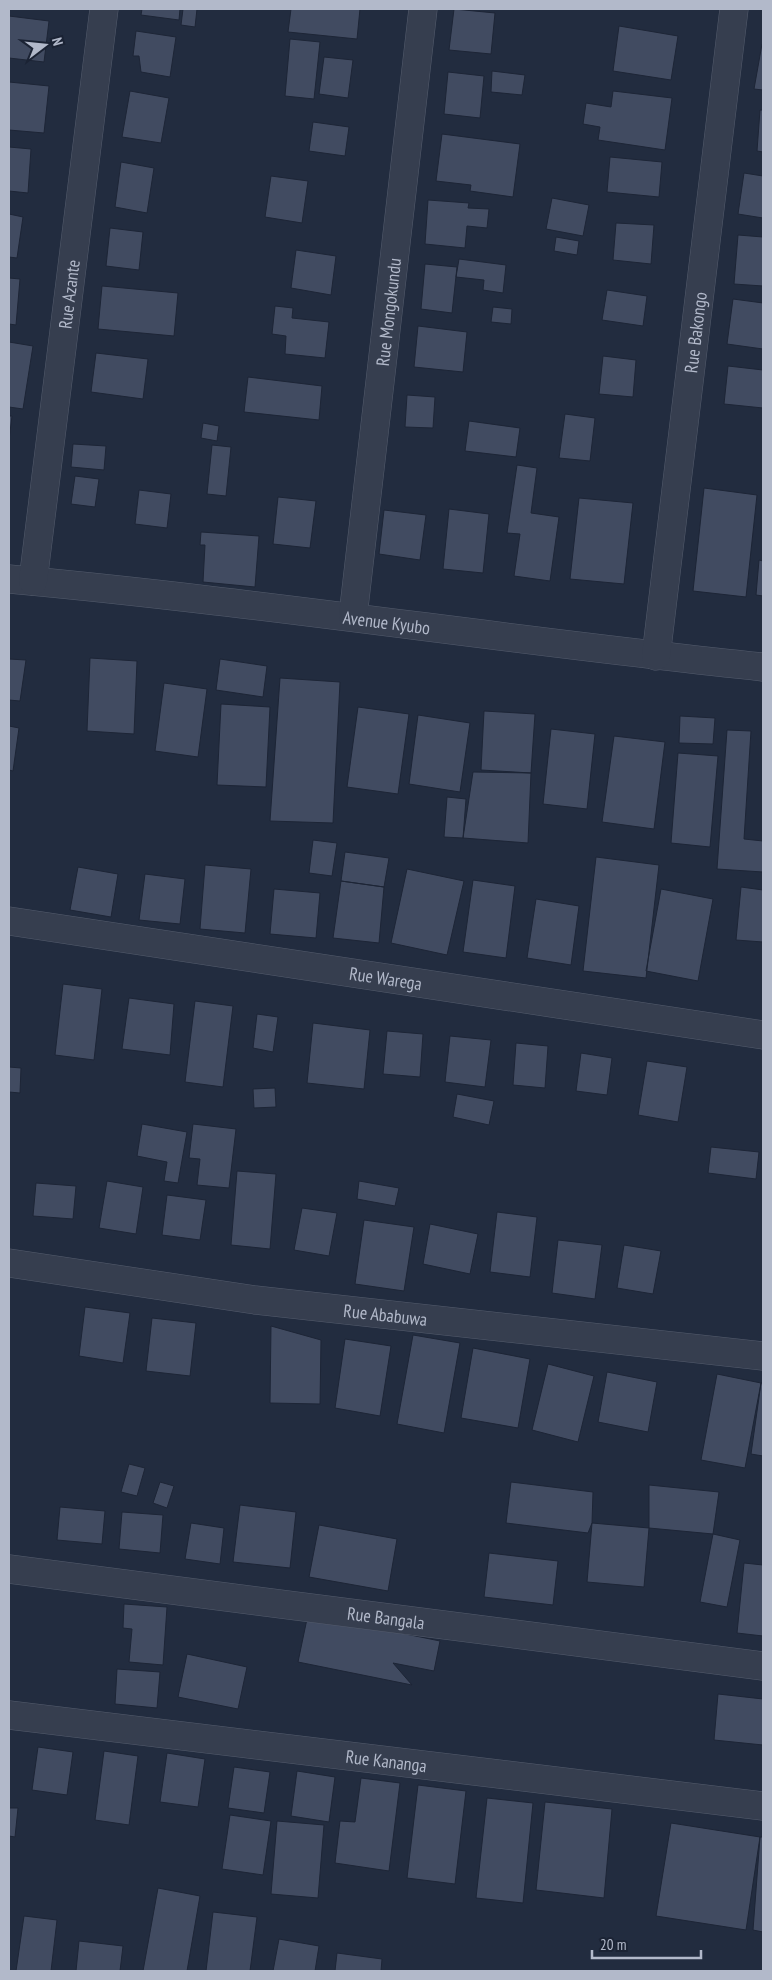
<svg xmlns="http://www.w3.org/2000/svg" width="772" height="1980" font-family="'PT Sans Narrow',sans-serif">
	<rect width="100%" height="100%" fill="#222c3f"/>
	<path fill="#414b61" stroke="#1d2536" d="M142,9H180L179,20L141,15Z
		M183,9H197L195,27L181,25Z
		M291,9H360L357,39L288,32Z
		M454,9L495,13L491,54L449,50Z
		M9,16L49,21L44,62L9,58Z
		M619,26L678,36L671,80L613,71Z
		M136,31L176,37L170,77L141,72L139,56H133Z
		M290,39L320,42L314,99L285,96Z
		M762,44H763V90L754,89Z
		M324,57L353,60L348,98L319,94Z
		M492,71L525,75L522,95L491,92Z
		M448,72L484,76L480,118L444,114Z
		M9,82L49,86L44,133L9,130Z
		M130,91L169,98L161,143L122,137Z
		M613,91L672,98L665,150L598,140L600,127L583,124L586,103L611,107Z
		M760,110H763V152L757,151Z
		M313,122L349,127L345,156L309,151Z
		M442,134L520,144L513,197L470,191L471,185L436,181Z
		M9,147L31,149L28,193L9,191Z
		M610,157L662,162L659,197L607,192Z
		M121,162L154,168L147,213L115,207Z
		M744,173L763,176V218L738,214Z
		M271,176L308,181L302,223L265,217Z
		M552,198L589,205L583,236L546,229Z
		M428,200L469,203L468,208L489,209L487,228L467,226L465,248L425,244Z
		M9,214L23,217L17,258L9,257Z
		M616,223L654,225L651,264L613,260Z
		M110,228L143,232L139,270L106,266Z
		M738,235L763,237V286L734,284Z
		M556,237L579,241L577,255L554,251Z
		M296,250L336,256L331,295L291,288Z
		M459,259L506,265L503,293L483,290L484,280L456,277Z
		M425,264L457,267L452,313L421,309Z
		M9,278L20,279L16,325L9,324Z
		M102,286L178,293L174,336L98,329Z
		M607,290L647,296L643,326L602,320Z
		M733,299L763,303V349L727,344Z
		M275,306L293,308L292,318L329,322L325,358L285,354L286,336L272,334Z
		M493,307L512,309L511,324L491,322Z
		M418,326L467,332L463,372L414,367Z
		M9,342L33,346L23,409L9,407Z
		M96,353L148,359L143,399L91,392Z
		M603,356L636,360L633,397L599,394Z
		M728,366L763,370V408L724,404Z
		M248,377L322,386L319,420L244,412Z
		M407,395L435,397L433,428L405,427Z
		M565,414L595,418L590,461L559,458Z
		M9,416H12L9,440Z
		M469,421L520,428L516,457L465,451Z
		M203,423L219,426L217,441L201,438Z
		M73,444L106,446L104,470L71,467Z
		M212,445L231,447L226,496L207,494Z
		M517,465L537,468L531,513L559,517L550,581L514,576L520,534L507,533Z
		M75,476L99,479L95,507L71,504Z
		M704,488L757,495L746,597L693,591Z
		M139,490L171,494L167,528L135,524Z
		M278,497L316,501L310,548L273,544Z
		M579,498L633,503L624,584L570,579Z
		M449,509L489,514L483,573L443,569Z
		M384,510L426,515L420,560L379,554Z
		M201,532L259,536L255,587L203,582L205,545H200Z
		M759,560L763,561V596L756,595Z
		M90,658L137,661L134,734L87,731Z
		M9,659L26,660L20,701L9,700Z
		M220,659L267,666L263,697L216,690Z
		M280,678L340,682L333,823L270,821Z
		M164,683L207,689L198,757L155,751Z
		M221,704L270,707L266,787L217,785Z
		M358,707L409,714L398,794L347,787Z
		M484,711L535,714L531,773L481,770Z
		M418,715L470,723L460,792L409,784Z
		M680,716L715,718L713,744L679,743Z
		M9,726L19,728L13,771L9,770Z
		M551,729L595,734L587,809L543,804Z
		M727,730L751,731L744,839L763,841V872L717,869Z
		M614,736L665,742L654,829L602,822Z
		M678,753L718,756L710,847L671,843Z
		M473,772L531,773L528,843L463,838Z
		M447,797L466,799L463,838L444,837Z
		M313,840L337,843L332,876L309,873Z
		M345,852L389,858L384,887L341,881Z
		M596,857L659,865L646,978L583,971Z
		M205,865L251,869L245,933L200,929Z
		M78,867L118,874L111,917L70,910Z
		M407,869L464,881L447,955L391,943Z
		M145,874L185,879L180,924L139,920Z
		M473,880L515,886L506,958L463,952Z
		M341,881L384,887L379,943L333,938Z
		M741,887L763,890V942L736,940Z
		M274,889L320,893L316,938L270,934Z
		M661,889L713,899L698,981L646,971Z
		M536,899L579,906L571,965L527,958Z
		M63,984L102,989L94,1060L55,1055Z
		M129,998L174,1004L170,1055L122,1049Z
		M195,1001L233,1006L223,1087L185,1082Z
		M257,1014L278,1017L273,1052L253,1048Z
		M313,1023L370,1030L364,1089L307,1083Z
		M387,1031L423,1034L420,1077L383,1074Z
		M450,1036L491,1040L485,1087L445,1082Z
		M516,1043L548,1046L545,1088L513,1085Z
		M581,1053L612,1058L607,1095L576,1091Z
		M647,1061L687,1067L678,1122L638,1115Z
		M9,1067L21,1068L20,1093L9,1092Z
		M275,1088L276,1107L254,1108L253,1089Z
		M457,1094L494,1101L489,1125L453,1117Z
		M142,1124L187,1132L178,1183L164,1181L167,1162L137,1156Z
		M193,1124L236,1129L229,1188L197,1185L200,1159L189,1158Z
		M711,1147L759,1152L756,1179L708,1173Z
		M237,1171L276,1174L270,1249L231,1245Z
		M107,1181L143,1187L136,1234L99,1228Z
		M359,1181L399,1188L395,1206L357,1199Z
		M36,1183L76,1186L73,1219L33,1216Z
		M167,1195L206,1200L200,1240L162,1235Z
		M302,1208L337,1213L329,1256L294,1250Z
		M497,1212L537,1217L530,1277L490,1272Z
		M364,1220L414,1227L404,1291L355,1284Z
		M430,1224L478,1234L470,1274L423,1264Z
		M558,1240L602,1245L595,1299L552,1293Z
		M624,1245L661,1251L653,1294L617,1288Z
		M85,1307L130,1313L123,1363L79,1356Z
		M152,1318L196,1323L190,1376L146,1371Z
		M271,1326L321,1340L320,1404L270,1403Z
		M413,1335L460,1343L444,1433L397,1424Z
		M345,1339L391,1346L380,1416L335,1408Z
		M473,1348L530,1359L518,1428L461,1418Z
		M548,1364L594,1376L578,1442L532,1430Z
		M607,1372L657,1382L648,1432L598,1422Z
		M717,1374L761,1383L745,1468L701,1460Z
		M761,1383H763V1456L751,1454Z
		M129,1464L145,1468L137,1496L121,1492Z
		M160,1482L174,1486L167,1508L153,1503Z
		M511,1482L593,1492L592,1523L588,1533L506,1523Z
		M649,1485L719,1492L713,1534L649,1528Z
		M240,1505L296,1512L290,1568L233,1562Z
		M60,1507L105,1511L102,1544L57,1540Z
		M122,1512L163,1515L160,1553L119,1549Z
		M191,1523L224,1528L220,1564L185,1559Z
		M592,1523L649,1528L644,1587L587,1582Z
		M319,1525L397,1539L388,1591L309,1577Z
		M713,1534L740,1540L727,1607L700,1602Z
		M489,1553L558,1561L553,1605L484,1597Z
		M744,1563L763,1565V1636L737,1633Z
		M124,1604L167,1607L163,1665L129,1662L132,1629L123,1628Z
		M308,1614L440,1641L434,1671L393,1663L412,1685L298,1662Z
		M187,1654L247,1667L238,1709L178,1697Z
		M117,1669L160,1672L157,1708L115,1704Z
		M718,1694L763,1699V1745L714,1740Z
		M38,1747L73,1752L67,1795L32,1790Z
		M104,1751L138,1756L129,1825L95,1820Z
		M167,1753L205,1759L198,1807L160,1802Z
		M234,1767L270,1772L264,1813L228,1808Z
		M297,1771L335,1777L329,1822L291,1816Z
		M361,1778L400,1783L389,1871L335,1863L340,1821L355,1822Z
		M418,1785L466,1791L455,1884L407,1878Z
		M487,1798L533,1803L523,1903L476,1898Z
		M545,1802L612,1809L604,1898L536,1890Z
		M9,1808H18L15,1837L9,1836Z
		M230,1815L271,1821L263,1875L222,1869Z
		M277,1821L324,1825L318,1898L271,1894Z
		M671,1823L760,1837L746,1930L656,1916Z
		M760,1837H763V1932L753,1930Z
		M158,1888L200,1896L187,1971H143Z
		M213,1912L257,1917L250,1971H206Z
		M24,1916L57,1920L51,1971H16Z
		M279,1939L319,1946L315,1971H273Z
		M79,1941L123,1946L120,1971H76Z
		M337,1953L382,1959L381,1971H335Z"/>
	<g fill="none" stroke-linecap="round" stroke-linejoin="round">
		<g stroke="#545c6d" stroke-width="29">
			<g id="street">
				<path id="s1" d="M9,579C261,602 511,641 763,667"/>
				<path id="s2" d="M33,581L104,9"/>
				<path id="s3" d="M353,616L423,9"/>
				<path id="s4" d="M656,656L734,9"/>
				<path id="s5" d="M9,921L763,1035"/>
				<path id="s6" d="M9,1263L255,1300L763,1356"/>
				<path id="s7" d="M9,1569L763,1666"/>
				<path id="s8" d="M9,1715L763,1806"/>
			</g>
		</g>
		<use href="#street" stroke="#363e4f" stroke-width="28"/>
	</g>
	<g text-anchor="middle" dominant-baseline="central" stroke-width="5" stroke-linejoin="round" paint-order="stroke">
		<g font-size="18" fill="#b2b9ca" stroke="#1b2334">
			<text stroke="none"><textPath href="#s2" startOffset="289">Rue Azante</textPath></text>
			<text stroke="none"><textPath href="#s3" startOffset="306">Rue Mongokundu</textPath></text>
			<text stroke="none"><textPath href="#s4" startOffset="326">Rue Bakongo</textPath></text>
			<text stroke="none"><textPath href="#s1" startOffset="380">Avenue Kyubo</textPath></text>
			<text stroke="none"><textPath href="#s5" startOffset="381">Rue Warega</textPath></text>
			<text stroke="none"><textPath href="#s6" startOffset="380">Rue Ababuwa</textPath></text>
			<text stroke="none"><textPath href="#s7" startOffset="380">Rue Bangala</textPath></text>
			<text stroke="none"><textPath href="#s8" startOffset="380">Rue Kananga</textPath></text>
		</g>
	</g>
	<rect width="772" height="1980" fill="none" stroke="#b2b9ca" stroke-width="20"/>
	<g transform="translate(45 45) rotate(74)" stroke="#1b2334" stroke-width="4" paint-order="stroke">
	<path d="M0-4L9 19L0 12L-9 19Z" fill="#b2b9ca"/>
	<text y="-8" font-size="14" font-weight="bold" text-anchor="middle" fill="#b2b9ca">N</text>
	</g>
	<path d="M592 1950v8h109v-8" fill="none" stroke="#b2b9ca" stroke-width="2.5"/>
	<text x="600" y="1950" font-size="15" fill="#b2b9ca" stroke="#1b2334" stroke-width="4" paint-order="stroke">20 m</text>
</svg>
